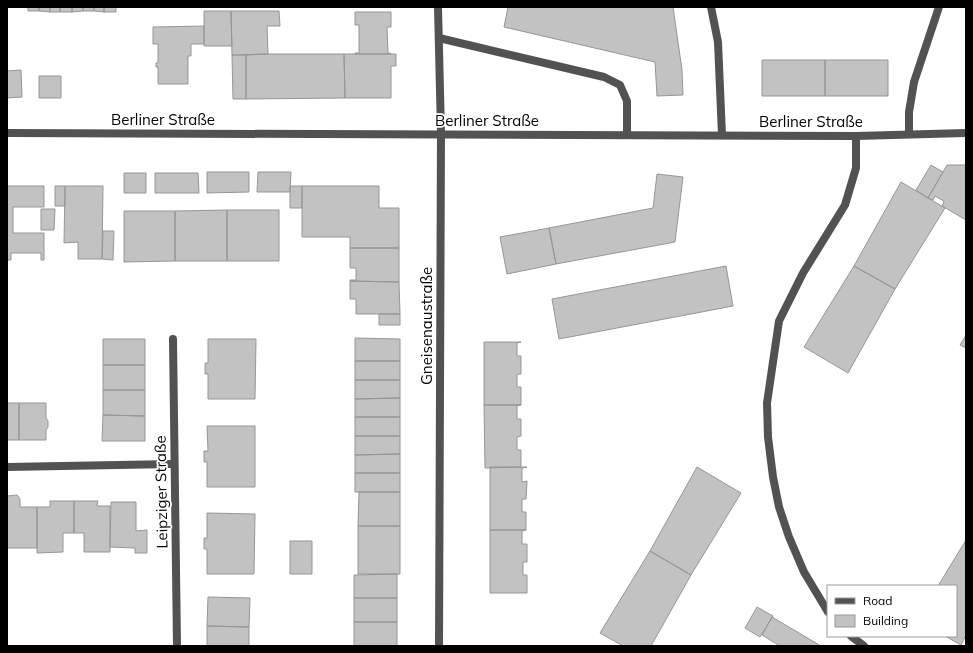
<svg xmlns="http://www.w3.org/2000/svg" width="973" height="653" font-family="Mulish,sans-serif">
	<rect width="100%" height="100%" fill="#fff"/>
	<path fill="#c2c2c2" stroke="#969696" d="M28,7H39V11H28Z
		M39,7H50V12L39,11Z
		M50,7H60V12H50Z
		M60,7H72V12H60Z
		M72,7H83V11L72,12Z
		M83,7H94V11H83Z
		M94,7H104V12L94,11Z
		M104,7H116V12H104Z
		M508,7H673L682,70L683,95L657,96L655,62L504,27Z
		M204,11H231L232,46H204Z
		M231,11H279L280,26H267L268,54L232,55Z
		M355,12H391V27H387L388,53H390L391,54H355V53H359V25H355Z
		M204,26V44H191V56H188V84H158V67H156V63H158V44H153V27Z
		M268,54H344L345,98L246,99V55Z
		M344,54H396V66H391V98H345Z
		M232,55H246V99H233Z
		M762,60H825V96H762Z
		M825,60H888V96H825Z
		M21,70L22,97L7,98V71Z
		M39,76H61V98H39Z
		M931,165L943,172L928,198L916,190Z
		M947,165H966V220L942,206L944,201L935,196L933,200L928,198Z
		M207,172H249V192L207,193Z
		M258,172H291L290,192H257Z
		M124,173H146V193H124Z
		M155,173H198L199,193H155Z
		M657,174L683,177L675,242L556,264L549,228L653,208Z
		M901,182L945,208L895,289L854,266Z
		M7,186H44V207H13V233H44V260H41V253H11V260H7Z
		M55,186H65V206H55Z
		M65,186H103L102,259H78V242L64,243Z
		M290,186H302V208H290Z
		M302,186H379V208H399V248H350V237H302Z
		M41,209H55L54,230H41Z
		M227,210H279V261H227Z
		M227,210V261H175V211Z
		M124,211H175V261L124,262Z
		M549,228L556,264L507,274L500,237Z
		M103,231H114L113,260L102,259Z
		M350,248H399V282L350,281V280H356V268H350Z
		M726,266L733,306L559,339L552,299Z
		M854,266L895,289L848,373L804,347Z
		M350,281L399,282L400,314H356V299H350Z
		M379,314H400V325H379Z
		M966,335V348L960,345Z
		M355,338L400,339V361H355Z
		M103,339H145V365H103Z
		M208,339H256L255,399H208V374H205V363H208Z
		M484,342H521L517,343V356H521V374H517V387H521V405H484Z
		M355,361H400V380H355Z
		M103,365H145V390H103Z
		M355,380H400V398L355,399Z
		M103,390H145V416L103,415Z
		M400,398V417H355V399Z
		M7,403H19V440H7Z
		M19,403H46V418L48,421V427L46,430V440H19Z
		M484,405H521H517V419H521V436L517,437V450H521V467L485,468Z
		M103,415L145,416V441H102Z
		M355,417H400V436H355Z
		M207,426H255V487H207V462H204V451H208Z
		M355,436H400V454L355,455Z
		M400,454V473H355V455Z
		M490,467H527L522,468V482L527,481L526,499H522V512H526V530H490Z
		M697,467L741,493L691,575L650,551Z
		M355,473H400V492H355Z
		M359,492H400V526H358Z
		M17,495L20,499V507H37V548H7V496Z
		M50,501H74V533H63V552L37,553V507H50Z
		M74,501H98L97,506H110V552H84V533H74Z
		M111,502H136V531L147,530V553H135V548L110,547Z
		M207,513L255,514L254,574H207V549H204V538H207Z
		M358,526H400V574H358Z
		M490,530H526L522,531V544H527V562H523V575H527V593H490Z
		M966,540V635L961,645L945,636H956V586H938Z
		M290,541H312V574H290Z
		M650,551L691,575L651,646H623L600,633Z
		M397,574V598H354V575Z
		M208,597L250,598L249,627L207,626Z
		M354,598H397V622H354Z
		M757,607L773,616L760,637L745,628Z
		M772,617L821,646H780L762,635Z
		M354,622H397V646H354Z
		M207,626L249,627V646H207Z"/>
	<g fill="none" stroke-linecap="round" stroke-linejoin="round">
		<path stroke="#525252" stroke-width="8" d="M439,38L604,77L620,85L627,101V135
			M7,467L174,464"/>
		<path stroke="#525252" stroke-width="8" d="M438,7L441,133L439,646
			M711,7L718,42L722,135
			M7,133L856,136L966,133
			M909,134V112L914,82L939,7
			M173,339L177,646
			M828,612L804,572L789,537L779,507L773,477L768,437L767,403L779,321L803,273L845,205L856,168V136
			M851,636L864,646"/>
	</g>
	<g text-anchor="middle" dominant-baseline="central" stroke-width="3.5" stroke-linejoin="round" paint-order="stroke">
		<g font-size="15" fill="#000" stroke="#fff">
			<text x="163" y="119">Berliner Straße</text>
			<text x="487" y="120">Berliner Straße</text>
			<text x="811" y="121">Berliner Straße</text>
			<text transform="translate(426 326) rotate(-90)">Gneisenaustraße</text>
			<text transform="translate(161 492) rotate(-91)">Leipziger Straße</text>
		</g>
	</g>
	<rect width="973" height="653" fill="none" stroke="#000000" stroke-width="16"/>
	<rect x="827" y="585" width="130" height="52" fill="#ffffff" stroke="#999999"/>
	<rect x="835" y="598" width="20" height="6" fill="#525252" stroke="#999999"/>
	<text x="863" y="605" font-size="12" fill="#000000">Road</text>
	<rect x="835" y="615" width="20" height="12" fill="#c2c2c2" stroke="#999999"/>
	<text x="863" y="625" font-size="12" fill="#000000">Building</text>
</svg>
